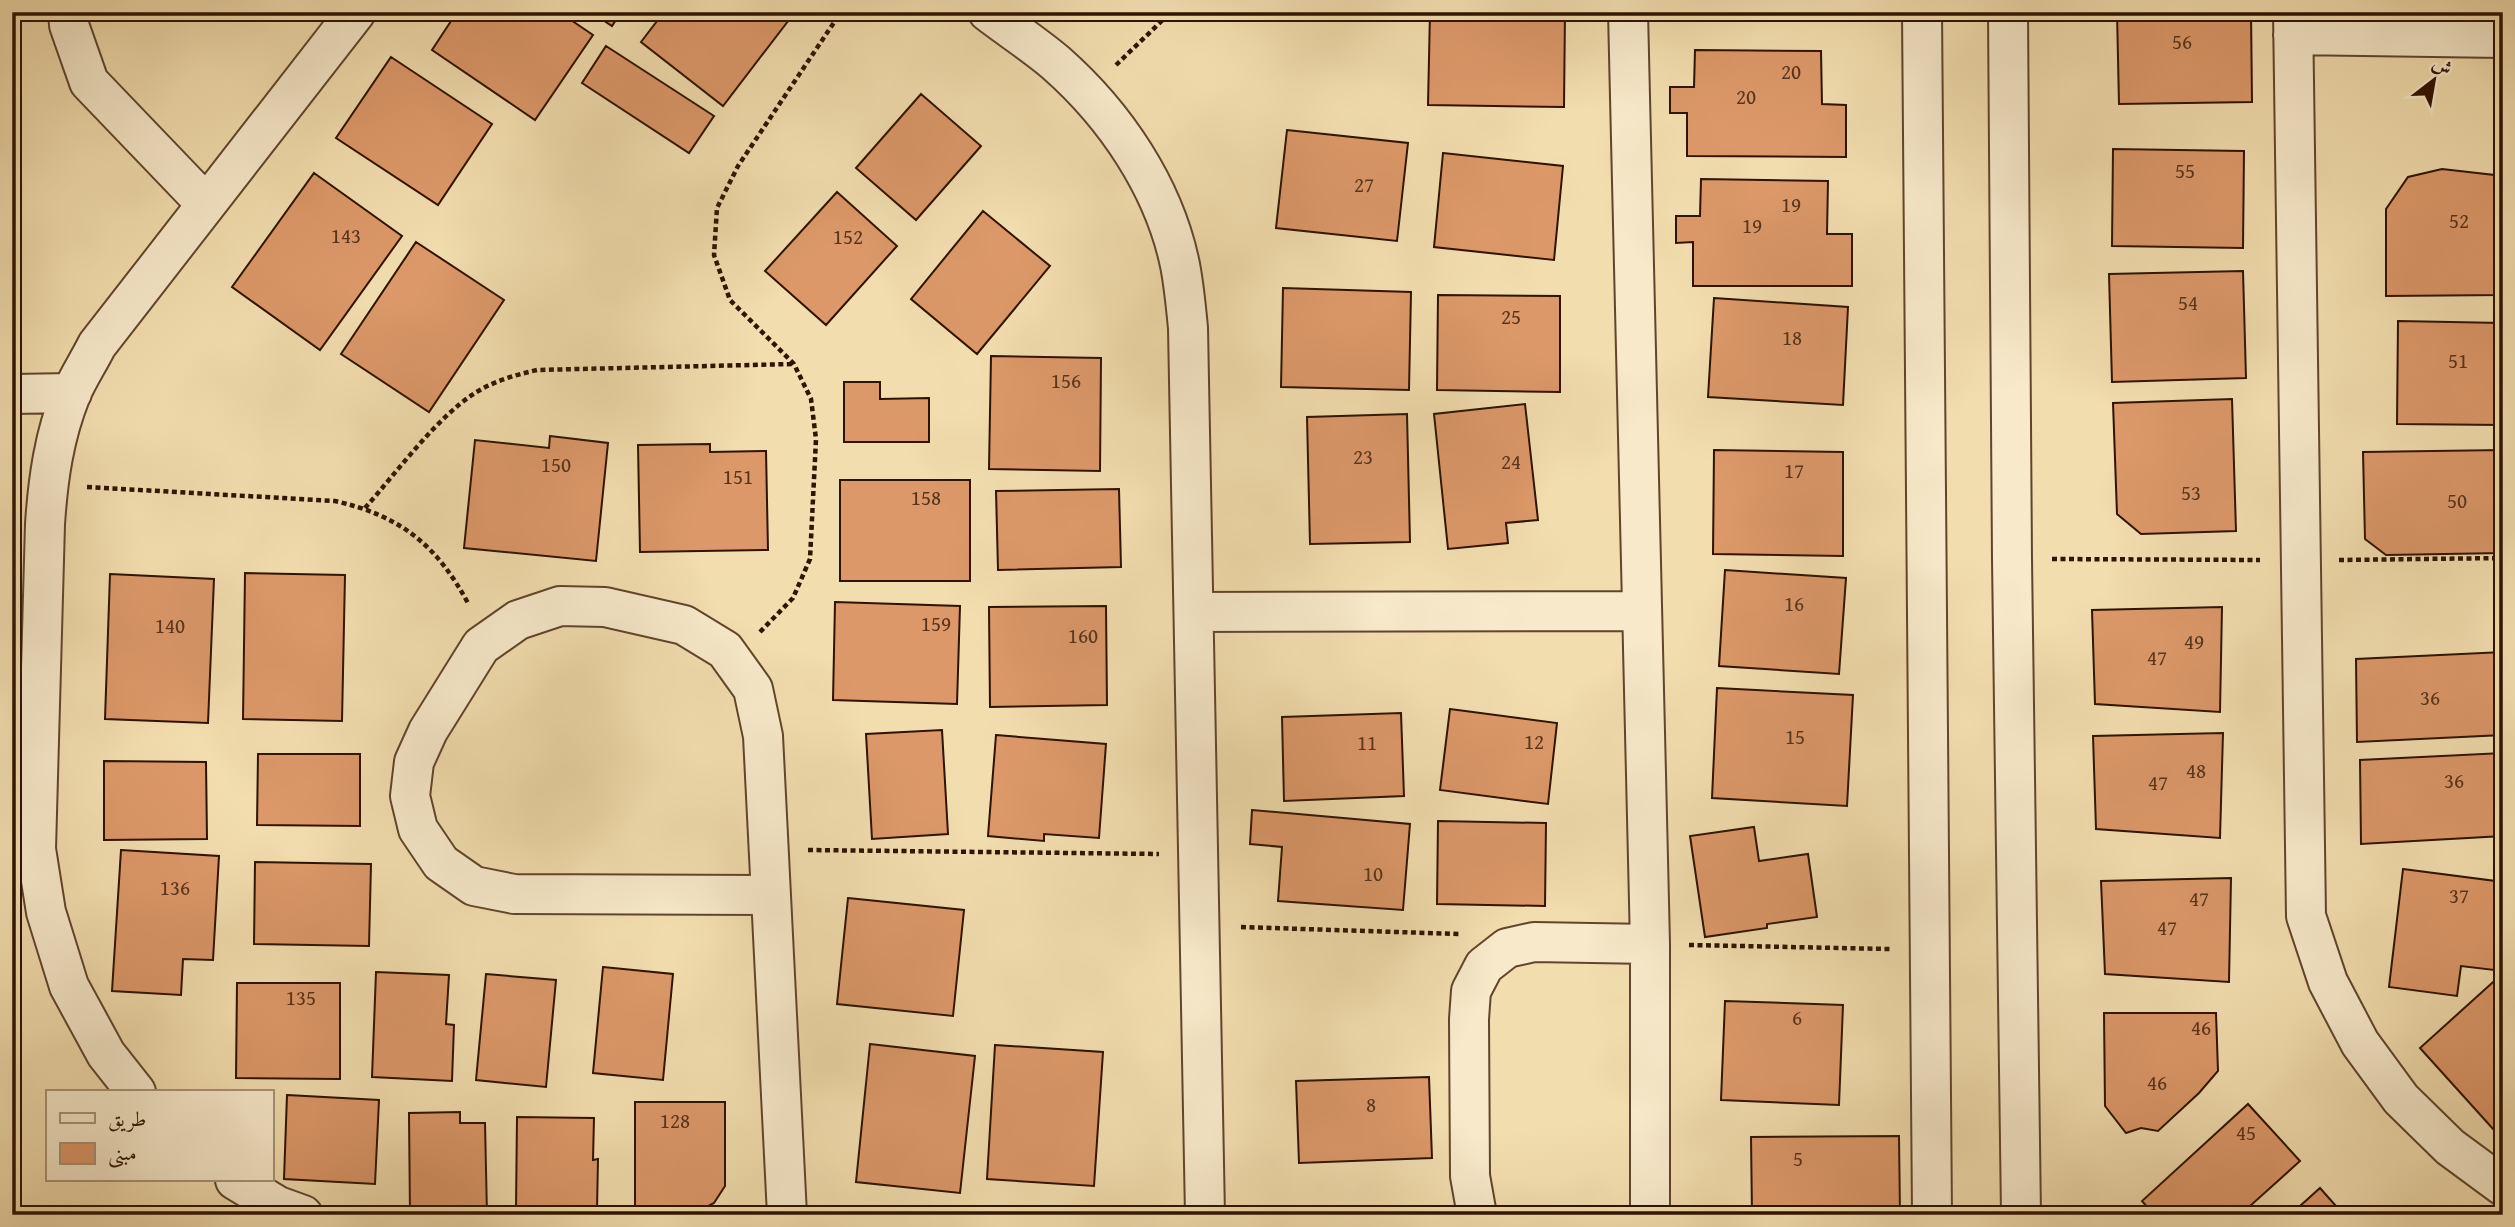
<svg xmlns="http://www.w3.org/2000/svg" width="2515" height="1227" font-family="'Gentium Book Plus',Amiri,serif">
	<rect width="100%" height="100%" fill="#f2ddae"/>
	<filter id="stains"><feTurbulence type="fractalNoise" baseFrequency=".00286" numOctaves="4"/><feColorMatrix values="0 0 0 0 .2 0 0 0 0 .09 0 0 0 0 .02 0 0 0 .5 -.17"/></filter>
	<radialGradient id="worn" r=".72"><stop offset=".6" stop-color="#630" stop-opacity="0"/><stop offset="1" stop-color="#630" stop-opacity=".3"/></radialGradient>
	<path fill="#dc9869" stroke="#2f1200" stroke-width="2" d="M457,12H559L593,35L535,120L432,50Z
		M591,12H621L612,26Z
		M664,12H795L723,106L641,42Z
		M1430,12H1565L1564,107L1428,105Z
		M2117,12H2251L2252,102L2119,104Z
		M606,46L714,116L689,153L582,83Z
		M1695,50L1821,51L1822,104L1846,105V157L1687,156V113H1670V87H1694Z
		M391,57L492,124L438,205L336,138Z
		M921,94L981,146L916,220L856,168Z
		M12,100L18,101L12,173Z
		M1287,130L1408,143L1397,241L1276,228Z
		M2113,149L2244,151L2243,248L2112,246Z
		M1443,153L1563,166L1554,260L1434,247Z
		M2442,169L2503,176V295L2386,296V209L2408,177Z
		M314,173L402,236L320,350L232,287Z
		M1701,179L1828,181L1827,234H1852V286H1693V242L1676,243V216H1700Z
		M837,192L897,246L826,325L765,271Z
		M983,211L1050,266L977,354L911,299Z
		M416,242L504,300L429,412L341,354Z
		M2243,271L2246,378L2112,382L2109,274Z
		M1283,288L1411,292L1409,390L1281,387Z
		M1438,295L1560,296V392L1437,390Z
		M1714,298L1848,307L1843,405L1708,397Z
		M2398,321L2503,323V425L2397,424Z
		M991,356L1101,358L1100,471L989,469Z
		M844,382H880V399L929,398V442H844Z
		M2232,399L2236,531L2141,534L2117,514L2113,403Z
		M1525,404L1538,520L1506,523L1508,543L1448,549L1434,414Z
		M1407,414L1410,542L1310,544L1307,417Z
		M550,436L608,443L596,561L464,548L475,440L549,448Z
		M710,444V452L766,451L768,550L640,552L638,445Z
		M1714,450L1843,452V556L1713,554Z
		M2503,450V553L2386,555L2365,539L2363,452Z
		M840,480H970V581H840Z
		M1119,489L1121,567L998,570L996,491Z
		M1725,570L1846,578L1839,674L1719,666Z
		M245,573L345,575L342,721L243,719Z
		M110,574L214,579L208,723L105,719Z
		M835,602L960,606L957,704L833,700Z
		M1106,606L1107,705L990,707L989,607Z
		M2222,607L2220,712L2095,704L2092,610Z
		M2503,652V735L2357,742L2356,659Z
		M1717,688L1853,695L1847,806L1712,798Z
		M1450,709L1557,723L1548,804L1440,790Z
		M1401,713L1404,796L1284,801L1282,717Z
		M942,730L948,834L872,839L866,734Z
		M2223,733L2220,838L2096,829L2093,736Z
		M996,735L1106,744L1099,838L1044,834V841L988,836Z
		M2503,753V836L2361,844L2360,760Z
		M258,754H360V826L257,825Z
		M104,761L206,762L207,839L104,840Z
		M1252,810L1410,824L1403,910L1278,901L1282,847L1250,844Z
		M1438,821L1546,823L1545,906L1437,904Z
		M1754,827L1759,861L1808,854L1817,917L1767,924V928L1705,937L1690,836Z
		M121,850L219,856L213,960L183,959L181,995L112,991Z
		M255,862L371,864L369,946L254,944Z
		M2403,869L2503,882V902L2494,970L2461,966L2457,996L2389,987Z
		M2231,878L2229,982L2105,974L2101,881Z
		M848,898L964,910L953,1016L837,1004Z
		M603,967L673,974L663,1080L593,1073Z
		M376,972L449,975L446,1024L454,1025L452,1081L372,1077Z
		M486,974L556,980L546,1087L476,1080Z
		M2502,974L2503,1122L2494,1130L2420,1048Z
		M237,983H340V1079L236,1078Z
		M1725,1001L1843,1005L1839,1105L1721,1100Z
		M2104,1013H2216L2218,1071L2199,1093L2158,1131L2141,1128L2126,1133L2105,1106Z
		M870,1044L975,1056L960,1193L856,1182Z
		M995,1045L1103,1052L1094,1186L987,1179Z
		M1429,1077L1432,1158L1299,1163L1296,1081Z
		M287,1095L379,1100L375,1184L284,1179Z
		M635,1102H725V1186L714,1203L701,1210H635Z
		M2248,1104L2300,1161L2240,1215H2154L2142,1201Z
		M460,1112V1123H485L487,1215H410L409,1113Z
		M517,1117L594,1118L593,1160L598,1159L597,1210L516,1208Z
		M1899,1136L1900,1215H1752L1751,1137Z
		M2320,1188L2344,1215H2290Z"/>
	<g fill="none" stroke-linecap="round" stroke-linejoin="round">
		<g stroke="#60452c" stroke-width="42">
			<path id="minor" d="M68,12L69,25L89,82L206,204
				M988,12C1010,29 1035,45 1056,63C1115,115 1164,187 1180,265C1184,285 1186,307 1188,328L1205,1215
				M1628,12L1650,944V1215
				M1922,12L1932,1215
				M2008,12L2012,559L2021,1215
				M2293,12L2306,916L2328,982L2360,1043L2401,1099L2450,1147L2503,1186
				M2293,35L2503,38
				M12,394L72,393
				M1194,612L1642,611
				M771,895L514,894L474,886L441,863L418,829L410,796L414,762L428,731L481,646L518,620L560,606L605,607L684,625L725,650L753,689L763,736L787,1215
				M136,1092L106,1054L69,986L46,912L36,849L45,524C48,479 54,436 71,394C78,378 89,361 97,345L356,12
				M235,1180L278,1206L303,1215
				M1477,1215L1470,1176L1469,1019L1471,991L1484,966L1507,948L1534,942L1650,944"/>
		</g>
		<path stroke="#2f1200" stroke-width="4.5" stroke-dasharray="5 3.5" stroke-linecap="butt" d="M1116,65L1171,12
			M87,487L335,501C401,516 437,545 469,605
			M365,508C397,472 436,418 475,393C494,381 515,375 537,370L793,364
			M2052,559L2260,560
			M2339,560L2503,558
			M760,632L793,598L810,559L816,439L811,399L794,364L730,300L714,255L717,208L738,166L841,12
			M808,850L1159,854
			M1241,927L1459,934
			M1689,945L1890,949"/>
		<use href="#minor" stroke="#f7e9ca" stroke-width="38"/>
	</g>
	<g text-anchor="middle" dominant-baseline="central" stroke-width="5" stroke-linejoin="round" paint-order="stroke">
		<g font-size="21" fill="#5a341a">
			<text x="2182" y="41">56</text>
			<text x="1791" y="71">20</text>
			<text x="1746" y="96">20</text>
			<text x="2185" y="170">55</text>
			<text x="1364" y="184">27</text>
			<text x="1791" y="204">19</text>
			<text x="2459" y="220">52</text>
			<text x="1752" y="225">19</text>
			<text x="346" y="235">143</text>
			<text x="848" y="236">152</text>
			<text x="2188" y="302">54</text>
			<text x="1511" y="316">25</text>
			<text x="1792" y="337">18</text>
			<text x="2458" y="360">51</text>
			<text x="1066" y="380">156</text>
			<text x="1363" y="456">23</text>
			<text x="1511" y="461">24</text>
			<text x="556" y="464">150</text>
			<text x="1794" y="470">17</text>
			<text x="738" y="476">151</text>
			<text x="2191" y="492">53</text>
			<text x="926" y="497">158</text>
			<text x="2457" y="500">50</text>
			<text x="1794" y="603">16</text>
			<text x="936" y="623">159</text>
			<text x="170" y="625">140</text>
			<text x="1083" y="635">160</text>
			<text x="2194" y="641">49</text>
			<text x="2157" y="657">47</text>
			<text x="2430" y="697">36</text>
			<text x="1795" y="736">15</text>
			<text x="1534" y="741">12</text>
			<text x="1367" y="742">11</text>
			<text x="2196" y="770">48</text>
			<text x="2454" y="780">36</text>
			<text x="2158" y="782">47</text>
			<text x="1373" y="873">10</text>
			<text x="175" y="887">136</text>
			<text x="2459" y="895">37</text>
			<text x="2199" y="898">47</text>
			<text x="2167" y="927">47</text>
			<text x="301" y="997">135</text>
			<text x="1797" y="1017">6</text>
			<text x="2201" y="1027">46</text>
			<text x="2157" y="1082">46</text>
			<text x="1371" y="1104">8</text>
			<text x="675" y="1120">128</text>
			<text x="2246" y="1132">45</text>
			<text x="1798" y="1158">5</text>
		</g>
	</g>
	<rect width="2515" height="1227" fill="none" stroke="#f2ddae" stroke-width="42"/>
	<rect x="14" y="14" width="2487" height="1199" fill="none" stroke="#2f1200" stroke-width="3.5"/>
	<rect x="21" y="21" width="2473" height="1185" fill="none" stroke="#2f1200" stroke-width="2"/>
	<rect x="46" y="1090" width="228" height="91" fill="#f7e9ca" stroke="#a79379" stroke-width="2"/>
	<rect x="60" y="1113" width="35" height="10" fill="#f7e9ca" stroke="#a79379" stroke-width="2"/>
	<text x="108" y="1126" font-size="21" fill="#2f1200">طريق</text>
	<rect x="60" y="1143" width="35" height="21" fill="#dc9869" stroke="#a79379" stroke-width="2"/>
	<text x="108" y="1160" font-size="21" fill="#2f1200">مبنى</text>
	<g transform="translate(2434 80) rotate(31)" stroke="#f7e9ca" stroke-width="5" paint-order="stroke">
	<path d="M0-5L12 26L0 18L-12 26Z" fill="#2f1200"/>
	<text y="-10" font-size="19" font-weight="bold" text-anchor="middle" fill="#2f1200">ش</text>
	</g>
	<rect width="100%" height="100%" filter="url(#stains)"/>
	<rect width="100%" height="100%" fill="url(#worn)"/>
</svg>
